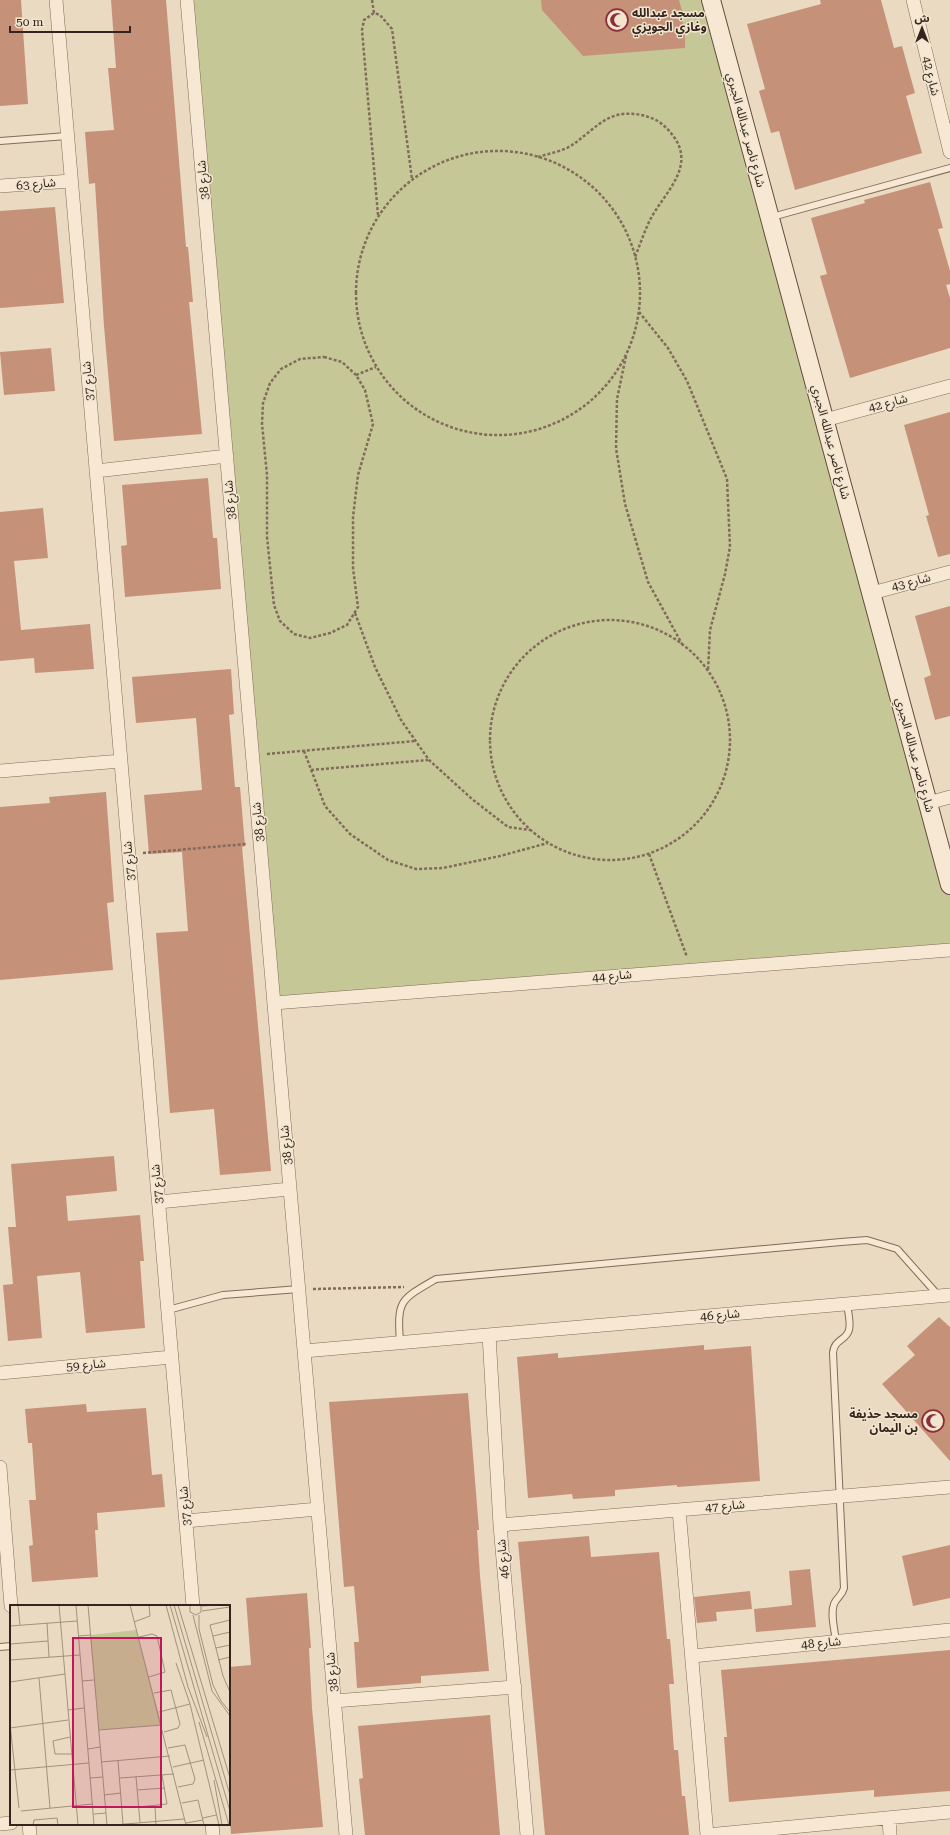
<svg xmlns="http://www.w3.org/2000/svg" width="950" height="1835" font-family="'Roboto Serif','Noto Sans Arabic',serif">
	<rect width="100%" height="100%" fill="#eadac1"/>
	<path fill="#c6c796" d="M187,0H711L950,885V950L274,1003Z"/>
	<path fill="#c69179" d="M0,0H21L28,104L0,106Z
		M111,0H166L186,247H188L193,302H189L202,434L114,441L104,326L95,183L89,184L85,132L114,130L108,68H116Z
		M541,0H679L682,11L683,29H685V48L583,56L542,10Z
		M820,0H881L894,48L902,46L915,93L906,96L922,153L795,190L779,131L771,133L759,91L765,89L747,24L821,4Z
		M930,182L943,228L938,229L950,271V284L946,285L950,298V348L850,378L820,276L827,274L811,218L865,203L864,200Z
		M55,207L64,303L0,308V211Z
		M51,348L55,391L4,395L0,352Z
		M950,412V554L938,557L926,516L929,515L904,425Z
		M208,478L213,538H217L221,589L125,597L121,546L127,545L122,485Z
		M43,508L48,558L14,561L21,630L90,624L94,669L35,673L34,658L0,661V512Z
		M950,606V716L935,720L924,678L931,675L915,616Z
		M231,669L234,714L229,715L235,787H240L245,846L242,847L271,1171L220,1175L214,1109L170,1113L156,933L188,931L182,852L149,854L144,795L202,790L196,718L136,723L132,677Z
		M106,792L114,902L107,903L113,970L0,980V807L50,803L49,797Z
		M114,1156L117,1191L66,1196L68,1221L140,1215L144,1261H140L145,1328L86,1333L80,1272L37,1276L42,1338L8,1341L3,1285L13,1284L8,1227H16L11,1164Z
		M939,1317L950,1327V1461L882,1384L915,1355L907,1346Z
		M704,1345V1350L751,1346L760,1481L677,1487V1485L615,1490V1496L573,1499L572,1494L528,1498L517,1357L558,1353V1358Z
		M468,1393L479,1530H477L480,1576L489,1671L421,1676V1683L357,1688L354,1642H359L354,1586L344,1587L329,1402Z
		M86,1404L87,1412L146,1408L152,1475L162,1474L165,1507L97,1513L98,1530H95L98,1577L32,1582L29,1546L33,1545L29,1500H36L32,1443H28L25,1409Z
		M589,1536L591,1557L659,1552L667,1639H670L674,1684H669L674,1750H678L682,1796H685L689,1835H545L518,1542Z
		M950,1545V1598L913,1606L902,1556Z
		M810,1569L816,1627L756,1632L754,1609L792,1605L789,1571Z
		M750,1591L752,1609L716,1612L717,1621L697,1623L694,1597Z
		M307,1593L311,1648H309L312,1708L323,1827L231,1834L229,1809V1667L251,1665L246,1598Z
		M950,1650V1791L874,1797V1790L729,1802L724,1737H727L721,1670Z
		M490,1715L500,1835H365L359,1779L363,1778L358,1726Z"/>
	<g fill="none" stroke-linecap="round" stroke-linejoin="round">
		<g stroke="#826b5a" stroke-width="8">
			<path id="lane" d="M0,141L67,136
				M772,217L950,168
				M168,1310L223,1295L299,1289
				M400,1342C397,1300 400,1300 436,1279L841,1242L867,1240L897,1249L938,1295
				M836,1642C835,1631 830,1614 834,1604C837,1597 842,1596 844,1588L833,1353C834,1339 846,1341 849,1330C851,1323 848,1312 847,1304
				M0,1647L11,1646"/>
		</g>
		<g stroke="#826b5a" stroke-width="14">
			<path id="street" d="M56,0L193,1606
				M187,0L346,1835
				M913,0L950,152
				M0,186L71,181
				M825,420L950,386
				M96,471L227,456
				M872,593L950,572
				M0,771L121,761
				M928,803L950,797
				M274,1003L950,950
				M159,1202L290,1189
				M489,1335L500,1525L527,1835
				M304,1351L950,1295
				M0,1373L172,1357
				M0,1467L11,1606
				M679,1510L707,1835
				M186,1521L318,1509
				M500,1525L950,1487
				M693,1656L950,1630
				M334,1701L515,1687
				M889,1818L890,1835
				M0,1824L11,1823
				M29,1824L30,1835
				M212,1824L213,1835
				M707,1835L950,1812"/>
		</g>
		<g stroke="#644d3d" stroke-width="20">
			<path id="secondary" d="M711,0L950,885"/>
		</g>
		<path stroke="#826b5a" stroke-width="2.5" stroke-dasharray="3 2" stroke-linecap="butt" d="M372,0L374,13
			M356 293a142 142 0 1 1 284 0a142 142 0 1 1-284 0Z
			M538,157C550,153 565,151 575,143C586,135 597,124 609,118C624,111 641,113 656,120C663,124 669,130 674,137C696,168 663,194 650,220C644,232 640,245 635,257
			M378,215L362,30L364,20L374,13L380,15L392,29L412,179
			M639,312L668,348L687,381L727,479L730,547L725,574L710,630L708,671
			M626,356L617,399L616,448L625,504L648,582L682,644
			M324,357L342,362L356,375L365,390L373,424L358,475L353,517V568L358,607L347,625L330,633L310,638L294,634L280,621L274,605L267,537V475L262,424L263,403L270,383L281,369L300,359Z
			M356,375L376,367
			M355,613L375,667L401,720L429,760L472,799L508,827L530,830
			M490 740a120 120 0 1 1 240 0a120 120 0 1 1-240 0Z
			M304,751L325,806L350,834L388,860L416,869L443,868L500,856L548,843
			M267,754L415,741
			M311,770L428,760
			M143,853L246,844
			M649,854L687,957
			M313,1289L404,1287"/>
		<use href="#lane" stroke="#f6e8d3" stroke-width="6"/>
		<use href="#street" stroke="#f6e8d3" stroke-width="13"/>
		<use href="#secondary" stroke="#f6e8d3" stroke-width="18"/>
	</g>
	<defs>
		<g id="mosque-ring" transform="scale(1.15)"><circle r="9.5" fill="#f2e5cf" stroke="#8c2e38" stroke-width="1.5"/><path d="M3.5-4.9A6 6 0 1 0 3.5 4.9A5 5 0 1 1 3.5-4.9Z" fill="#8c2e38"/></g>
	</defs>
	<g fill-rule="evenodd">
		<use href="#mosque-ring" x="617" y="20"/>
		<use href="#mosque-ring" x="933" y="1421"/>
	</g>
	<g text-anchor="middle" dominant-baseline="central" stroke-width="3" stroke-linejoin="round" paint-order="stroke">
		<g font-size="12" font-weight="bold" fill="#33251d" stroke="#f2e5cf" text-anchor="start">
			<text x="632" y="13">مسجد عبدالله<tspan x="632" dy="14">وغازي الجويزي</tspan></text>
			<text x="918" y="1414" text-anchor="end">مسجد حذيفة<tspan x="918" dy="14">بن اليمان</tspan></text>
		</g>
		<g font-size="12" fill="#33251d" stroke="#f2e5cf">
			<text transform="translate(931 76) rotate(76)">شارع 42</text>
			<text transform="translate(746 130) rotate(75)">شارع ناصر عبدالله الجبري</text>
			<text transform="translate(203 180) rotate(-95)">شارع 38</text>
			<text transform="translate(36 184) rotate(-5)">شارع 63</text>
			<text transform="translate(88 381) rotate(-95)">شارع 37</text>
			<text transform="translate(888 403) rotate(-15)">شارع 42</text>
			<text transform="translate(831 442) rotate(75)">شارع ناصر عبدالله الجبري</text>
			<text transform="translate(230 500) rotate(-95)">شارع 38</text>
			<text transform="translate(911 582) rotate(-15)">شارع 43</text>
			<text transform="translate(915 755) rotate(75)">شارع ناصر عبدالله الجبري</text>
			<text transform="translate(258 822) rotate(-95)">شارع 38</text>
			<text transform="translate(129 861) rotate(-95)">شارع 37</text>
			<text transform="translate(612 976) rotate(-5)">شارع 44</text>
			<text transform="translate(286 1145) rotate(-95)">شارع 38</text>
			<text transform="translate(157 1184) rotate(-95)">شارع 37</text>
			<text transform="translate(720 1315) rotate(-5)">شارع 46</text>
			<text transform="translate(86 1365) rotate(-5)">شارع 59</text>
			<text transform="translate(185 1506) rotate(-95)">شارع 37</text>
			<text transform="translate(725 1506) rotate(-5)">شارع 47</text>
			<text transform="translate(503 1559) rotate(-95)">شارع 46</text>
			<text transform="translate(821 1643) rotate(-6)">شارع 48</text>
			<text transform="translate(332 1672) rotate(-95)">شارع 38</text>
		</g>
	</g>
	<g transform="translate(10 1605)">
		<rect width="220" height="220" fill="#eadac1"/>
		<path d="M126,25L152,120L89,125L80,30Z" fill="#c6c796"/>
		<path fill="none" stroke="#a1927f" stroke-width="1" d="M8,0L10,20M49,0L68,220M66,0L84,220M78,0L97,220M120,0L176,220M156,0L178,82L197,132M160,0L220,206M164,0L220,190M168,0L220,173M180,0V7L186,10L191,7V0M192,1L206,0M192,6L220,2M183,10L202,86L220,111M189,10V24L203,80L211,96L220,107M220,15L200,20L213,71L220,87M124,17L140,11L139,0M37,18L39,52M0,21L67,16M68,31L80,30M203,31L220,27M129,32L142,29L147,31L155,67L139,72M0,39L38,36M206,43L220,40M0,55L70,50M208,55L220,52M166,58L180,99L209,220M29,73L40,203M72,76L84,75M0,77L55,69M144,88L161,85L170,119L168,123L154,127M58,105L74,103M149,107L180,99M189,117L219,220M0,119L9,203M0,123L58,115M89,125L152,120M60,132L43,136L45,149H62M158,143L175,140L185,174L183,179L168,182M78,144L90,142M108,156L113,219M91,157L160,151M163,162L194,155M0,165L79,158M126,172L130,217M80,173L93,172M110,173L164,169M204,175L212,220M127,185L155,183M94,190L111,188M172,198L188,195L194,220M145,201L146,220M128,202L157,199L152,170M11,206L83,199M84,209L96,208M193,213L206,210M176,218L193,215M23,220L24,215L47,213L48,220M104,220L174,214"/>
		<path fill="#c2185b" fill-opacity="0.15" stroke="#c2185b" stroke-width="2" d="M63,33H151V202H63Z"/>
		<rect width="220" height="220" fill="none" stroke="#33251d" stroke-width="2"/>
	</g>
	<g transform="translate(922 28)" stroke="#f2e5cf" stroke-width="3" paint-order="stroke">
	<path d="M0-3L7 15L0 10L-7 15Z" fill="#33251d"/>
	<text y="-6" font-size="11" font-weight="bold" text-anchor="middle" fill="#33251d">ش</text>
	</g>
	<path d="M10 26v6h120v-6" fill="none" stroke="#33251d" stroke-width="2"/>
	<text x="16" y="26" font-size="12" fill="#33251d" stroke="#f2e5cf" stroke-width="3" paint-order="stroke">50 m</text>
</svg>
